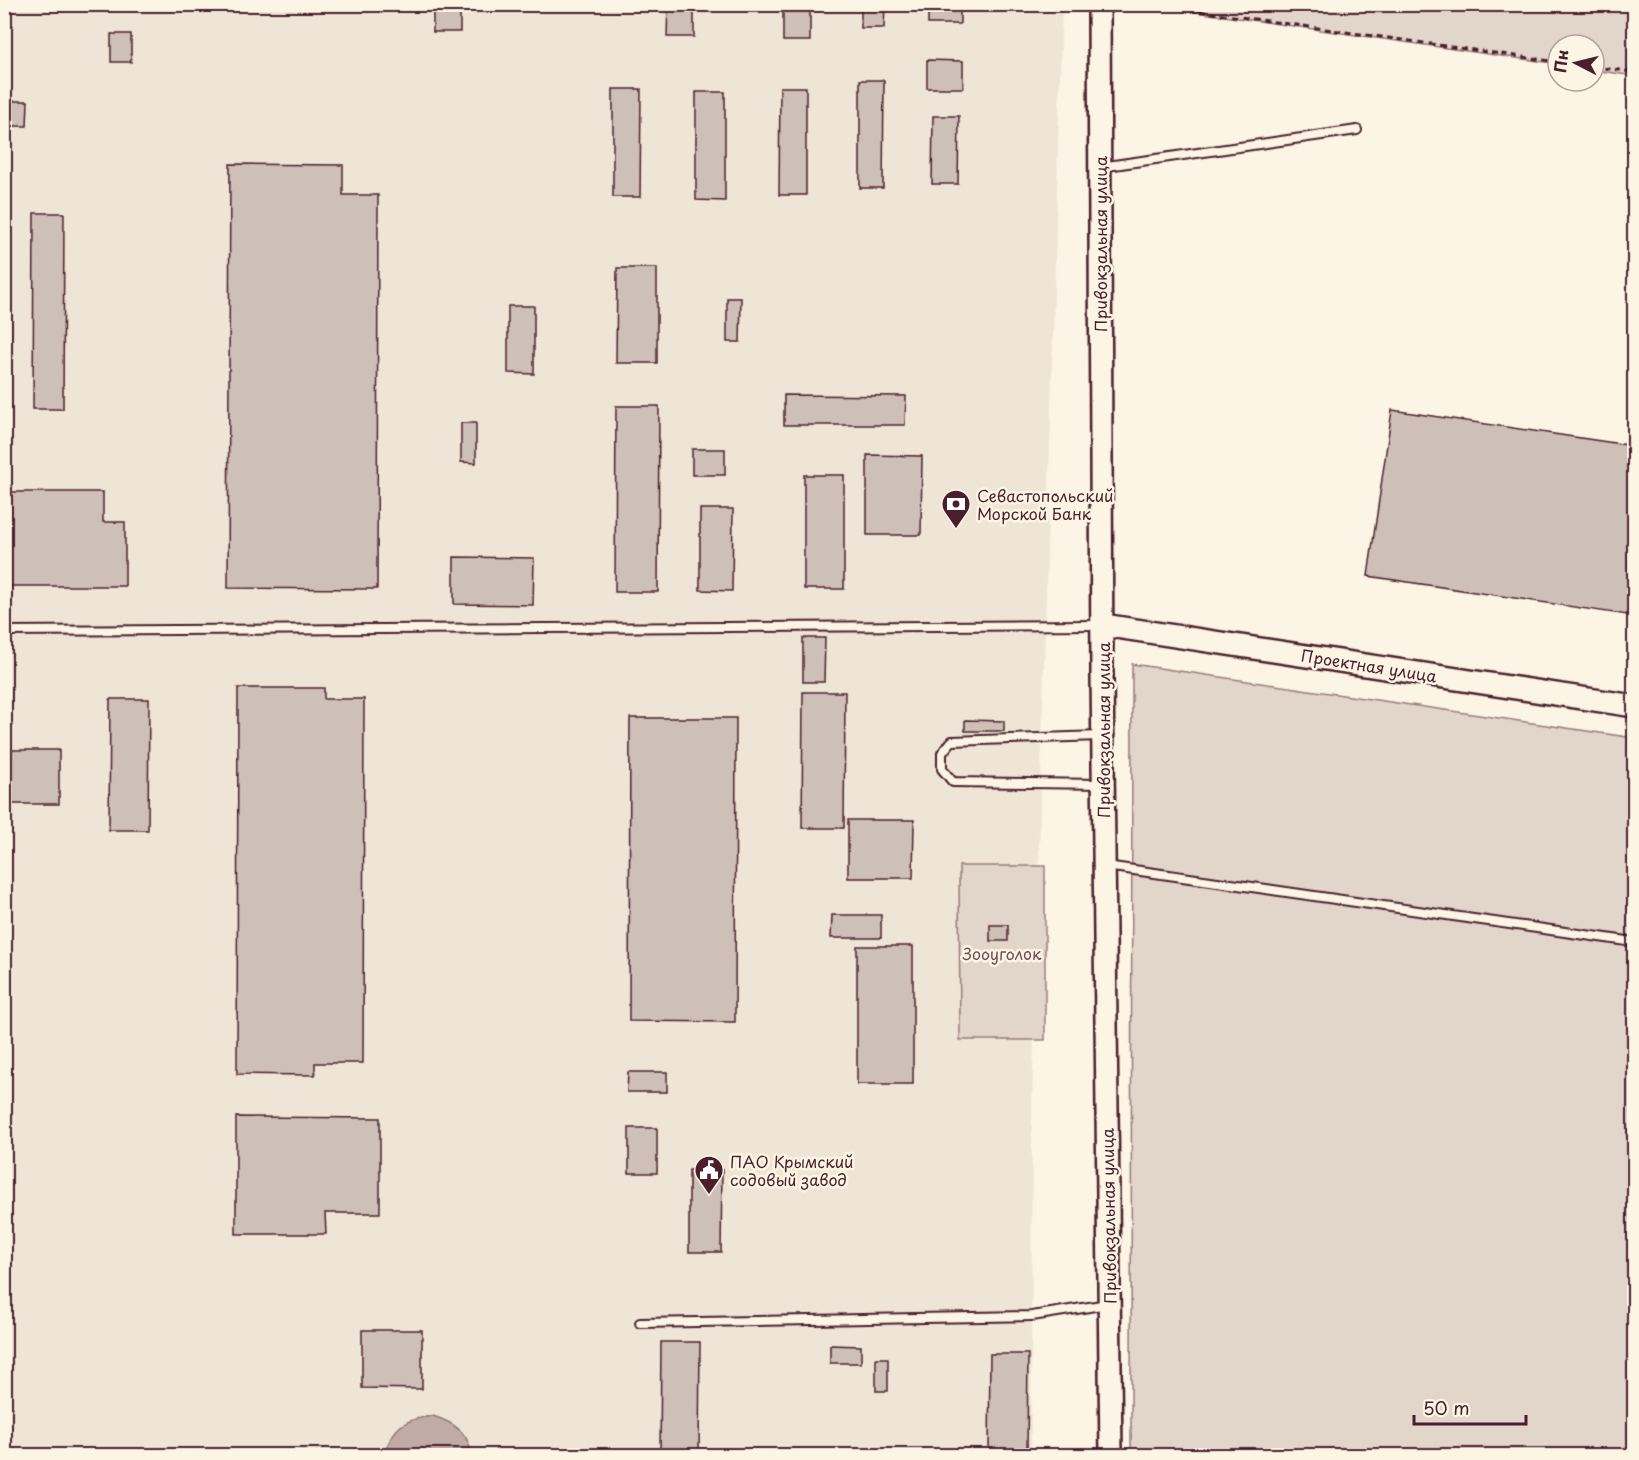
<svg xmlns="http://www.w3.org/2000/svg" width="1639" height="1460" font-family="'Playpen Sans',sans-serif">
	<rect width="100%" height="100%" fill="#fcf5e5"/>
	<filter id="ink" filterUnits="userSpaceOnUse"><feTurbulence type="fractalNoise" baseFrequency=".0167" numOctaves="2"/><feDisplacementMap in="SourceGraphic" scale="12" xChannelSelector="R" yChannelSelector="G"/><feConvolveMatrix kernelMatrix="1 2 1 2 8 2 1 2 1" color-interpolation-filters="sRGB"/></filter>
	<g filter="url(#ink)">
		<path fill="#eee5d7" d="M5,5H1062L1032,1112L1031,1455L5,1456Z"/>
		<path fill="#e2d5ca" stroke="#967a7a" stroke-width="1.5" d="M1147,5H1634V76L1594,70V45H1558V64Z
			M1132,664L1634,738V1455L1131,1456Z
			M959,866H1045V1040H960Z"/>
		<path fill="#c0aca5" stroke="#917474" stroke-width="1.5" d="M433,1416C453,1422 470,1433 471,1455H384C392,1427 405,1418 433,1416Z"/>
		<path fill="#cfc0b7" stroke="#4a1f2b" stroke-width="1.5" d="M433,4H460V32H433Z
			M668,4H694V37H667Z
			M783,4H810V41H783Z
			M861,4H885L884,28H861Z
			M928,4H960V24H928Z
			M111,34H131V62H111Z
			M927,60L963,61V88H927Z
			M860,80H884L883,188H860Z
			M780,87H806V195H779Z
			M613,89H641L640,197H613Z
			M696,92H725V201L696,200Z
			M4,101H28L27,126H4Z
			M933,116H959L958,184H932Z
			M230,164L343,165V195H378L377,589L228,588Z
			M34,213H64L63,409H33Z
			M617,268H657V363H616Z
			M727,298H741L740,342H727Z
			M508,306H534V374L508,373Z
			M784,395L906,396L905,425H784Z
			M616,406H659L658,592H615Z
			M1392,410L1634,446V616L1368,576Z
			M461,423H476V463L461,462Z
			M692,449H725V475H692Z
			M867,455L922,456L921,535H867Z
			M804,475H844V589H804Z
			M4,492H103V522H125V586H4Z
			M700,509H733L732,591L700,590Z
			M454,557L534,558L533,605L454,604Z
			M803,638H825L824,682H803Z
			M238,688H324V699H364L363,1063H315V1075L237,1074Z
			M803,692H845L844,828H802Z
			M110,699H149L148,830H109Z
			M630,718H736L735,1022L629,1021Z
			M965,720L1004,721V731H965Z
			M4,750H59V804H4Z
			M848,820H914L913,878H848Z
			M832,915H881V938H831Z
			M990,925H1008V941H990Z
			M857,946H913V1084H857Z
			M628,1072H667V1092H627Z
			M236,1117L380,1118V1213H325L326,1234H236Z
			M629,1128H657V1173H629Z
			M689,1170H722L721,1252H689Z
			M362,1330H422V1389L362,1388Z
			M661,1342H700L699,1456H660Z
			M830,1345L861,1346V1363H830Z
			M990,1354H1028L1027,1452L989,1451Z
			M876,1358H888V1391H876Z"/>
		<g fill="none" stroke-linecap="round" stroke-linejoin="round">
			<g stroke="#4a1f2b" stroke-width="12">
				<path id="lane" d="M1100,167L1357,130
					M4,631L1101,625
					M1101,736L952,741L942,753V769L953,782L1103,784
					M1106,866L1634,942
					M640,1323L1032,1316L1108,1304"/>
			</g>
			<g stroke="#4a1f2b" stroke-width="26">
				<path id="secondary" d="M1099,4L1102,676L1111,1456
					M1103,625L1634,706"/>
			</g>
			<path stroke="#4a1f2b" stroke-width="3" stroke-dasharray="6 4.5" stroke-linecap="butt" d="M1148,4L1558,62
				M1594,67L1634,72"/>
			<use href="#lane" stroke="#fcf5e5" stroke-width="8"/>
			<use href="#secondary" stroke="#fcf5e5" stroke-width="21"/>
		</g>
	</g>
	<defs>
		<g id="bank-pin" transform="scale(1.5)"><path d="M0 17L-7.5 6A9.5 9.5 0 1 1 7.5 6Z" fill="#4a1f2b" stroke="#fcf5e5"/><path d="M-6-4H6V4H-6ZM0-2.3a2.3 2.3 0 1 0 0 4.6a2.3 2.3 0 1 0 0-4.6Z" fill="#fff"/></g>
		<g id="civic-pin" transform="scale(1.5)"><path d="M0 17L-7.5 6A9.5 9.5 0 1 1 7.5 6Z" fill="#4a1f2b" stroke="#fcf5e5"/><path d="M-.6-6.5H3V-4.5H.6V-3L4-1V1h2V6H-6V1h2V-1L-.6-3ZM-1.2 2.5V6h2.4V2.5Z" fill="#fff"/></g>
	</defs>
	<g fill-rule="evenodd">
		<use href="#bank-pin" x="956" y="504"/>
		<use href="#civic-pin" x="709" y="1170"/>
	</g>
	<g text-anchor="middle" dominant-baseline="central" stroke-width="5" stroke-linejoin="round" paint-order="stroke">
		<g font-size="16" fill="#4a1f2b" stroke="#fcf5e5">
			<text transform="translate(1100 244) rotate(-90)">Привокзальная улица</text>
			<text transform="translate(1369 665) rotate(9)">Проектная улица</text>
			<text transform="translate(1103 730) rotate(-90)">Привокзальная улица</text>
			<text transform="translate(1108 1216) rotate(-91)">Привокзальная улица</text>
		</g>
		<g font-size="16" fill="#4a1f2b" stroke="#fcf5e5" text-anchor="start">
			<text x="977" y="495">Севастопольский<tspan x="977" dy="18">Морской Банк</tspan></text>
			<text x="730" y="1161">ПАО Крымский<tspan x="730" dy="18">содовый завод</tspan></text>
		</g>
		<g font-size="16" fill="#704c53" stroke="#fcf5e5">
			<text x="1002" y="953">Зооуголок</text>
		</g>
	</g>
	<rect width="1639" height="1460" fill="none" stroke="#fcf5e5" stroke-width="24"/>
	<rect x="12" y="12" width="1615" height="1436" fill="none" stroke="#4a1f2b" stroke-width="2" filter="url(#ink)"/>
	<g transform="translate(1576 63) rotate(277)"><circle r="28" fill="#fcf5e5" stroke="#b59f9b" stroke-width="1.5"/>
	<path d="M0-4.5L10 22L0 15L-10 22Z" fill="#4a1f2b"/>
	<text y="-9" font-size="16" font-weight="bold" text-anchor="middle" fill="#4a1f2b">Пн</text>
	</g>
	<path d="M1414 1415v9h112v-9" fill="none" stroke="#4a1f2b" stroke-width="3"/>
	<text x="1423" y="1415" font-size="18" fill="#4a1f2b" stroke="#fcf5e5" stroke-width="4.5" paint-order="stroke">50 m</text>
</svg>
